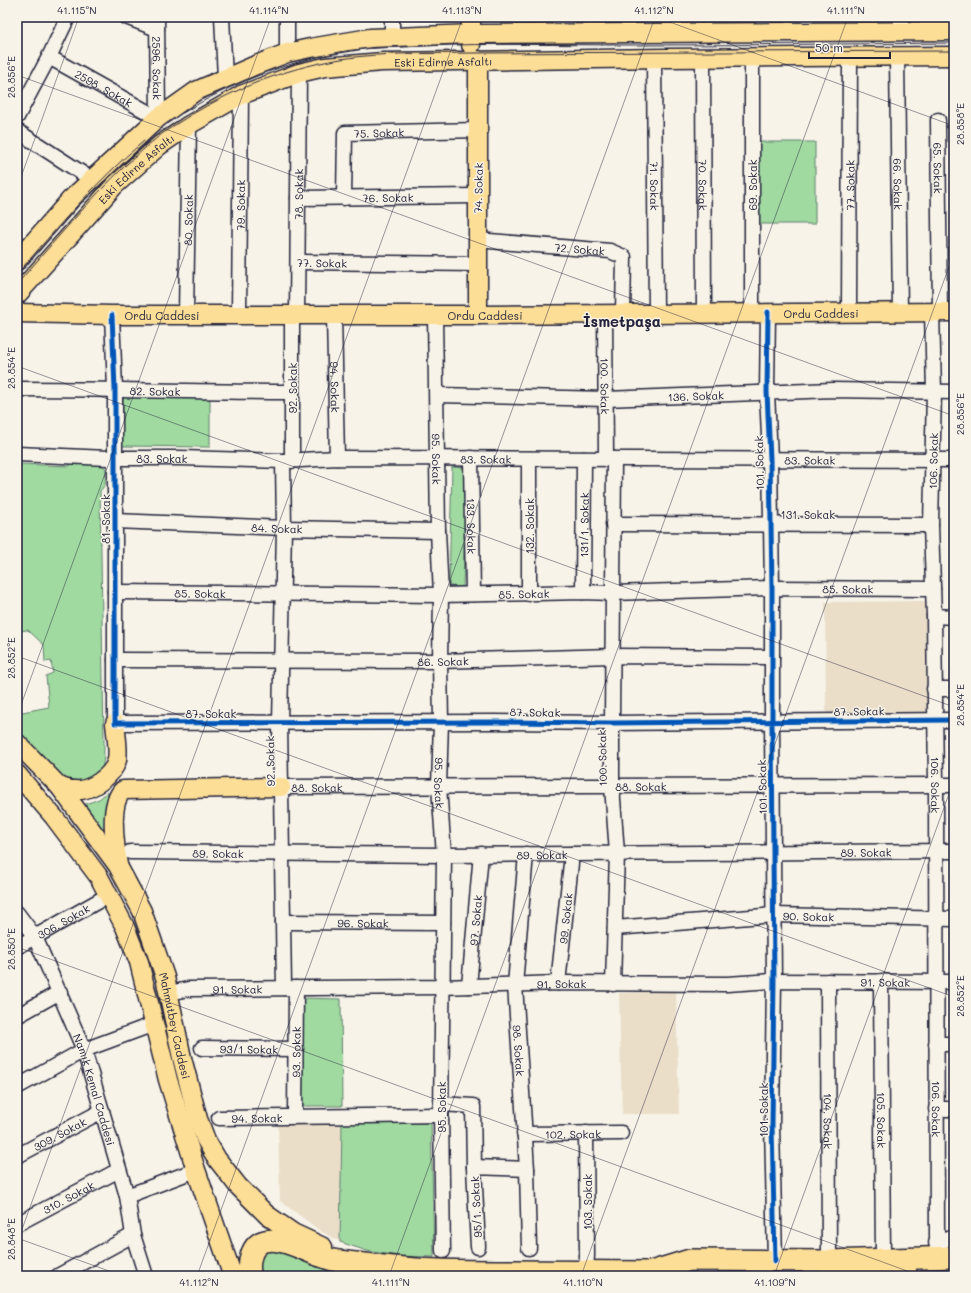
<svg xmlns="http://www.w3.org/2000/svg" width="971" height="1293" font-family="Mali,sans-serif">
	<rect width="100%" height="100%" fill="#f7f3e8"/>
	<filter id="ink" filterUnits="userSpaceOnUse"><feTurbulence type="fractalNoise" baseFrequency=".025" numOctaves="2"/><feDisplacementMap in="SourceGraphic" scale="8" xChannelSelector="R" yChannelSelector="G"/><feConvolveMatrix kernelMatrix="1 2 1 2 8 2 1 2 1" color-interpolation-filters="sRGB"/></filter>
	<g filter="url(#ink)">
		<path fill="#eadec9" d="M927,601V715L826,716L825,602Z
			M676,991L679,1114H622L619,993Z
			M342,1123L340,1242L322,1232L280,1201L278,1124Z"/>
		<path fill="#a0daa0" stroke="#617e6e" d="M758,142H815V224H758Z
			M210,396V447L122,446L123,397Z
			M70,462L100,463L106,469L105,485L100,491L104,744C104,758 105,774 90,780C84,782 75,782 68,783L17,734V713L49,707L46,676L53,673L51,661L45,662L44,645L28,630L17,631V464L70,466Z
			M452,467L466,468L463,587L449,586Z
			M108,792L105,823L107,835L83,805L99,799Z
			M299,998L341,999L342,1106H300Z
			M342,1123H431L434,1257L399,1256L367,1251L340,1242Z
			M270,1249L285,1252L334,1274L344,1276H256L263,1252Z"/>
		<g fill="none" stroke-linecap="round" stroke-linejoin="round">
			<g stroke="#22223b" stroke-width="17">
				<g id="minor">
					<path d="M126,17L157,29"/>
					<path id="s1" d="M157,17L158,118"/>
					<path d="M222,17L225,78"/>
					<path d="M287,17V53"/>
					<path d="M392,17V37"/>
					<path d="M901,31V17"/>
					<path id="s2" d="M49,57L158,118"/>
					<path id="s3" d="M703,57L704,313"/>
					<path d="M752,57V313"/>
					<path id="s4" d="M897,57L900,312"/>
					<path id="s5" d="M654,58L656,313"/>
					<path d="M17,117L49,57L68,17"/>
					<path id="s6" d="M938,120L940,312"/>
					<path d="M17,131L91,179"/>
					<path id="s7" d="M298,198L477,196"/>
					<path id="s8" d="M344,198L345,133L479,130"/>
					<path id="s9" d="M477,240L610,251L624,257L623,314"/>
					<path id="s10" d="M298,262L478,264"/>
					<path d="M768,312L767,392L770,459L772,588V722L774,981L772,1125L775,1261"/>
					<path id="s11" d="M849,312L850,57"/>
					<path id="s12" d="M932,312L934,392L931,525L934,616L936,785L937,1258"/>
					<path id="s13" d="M605,314L606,459"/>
					<path d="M112,315L115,389V723L495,722L612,723L954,720"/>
					<path id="s14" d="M186,315L189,125"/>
					<path id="s15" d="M239,315L241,95"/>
					<path id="s16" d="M297,315L299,73"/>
					<path id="s17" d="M334,315L337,458"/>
					<path id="s18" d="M435,315L438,531L441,595L440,661L441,722L439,787L444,855L441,1115L443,1251"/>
					<path d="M292,316V461"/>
					<path id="s19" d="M17,389C109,389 200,392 292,392"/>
					<path id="s20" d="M437,395L606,399L833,390L954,392"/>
					<path id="s21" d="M17,454L108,458H180L283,461L337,458L954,460"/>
					<path id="s22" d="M471,458L473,594"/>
					<path d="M529,459V594"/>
					<path d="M283,461L284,528L280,723L284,988"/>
					<path id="s23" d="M115,521L284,528L438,531"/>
					<path d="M613,524L931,525"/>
					<path id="s24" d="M115,592L441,595L583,592L612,593L772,588L933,589"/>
					<path id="s25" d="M583,592L584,459"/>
					<path d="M934,616L954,617"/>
					<path id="s26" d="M115,660L440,661L612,656L772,657"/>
					<path d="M934,689H954"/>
					<path id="s27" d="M281,787L954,785"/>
					<path id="s28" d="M130,852L444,855L954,851"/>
					<path id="s29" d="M526,854L515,985L527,1169L529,1248"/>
					<path id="s30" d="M17,913L35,937L84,1050L127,1196L133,1235L146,1276"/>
					<path id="s31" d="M283,922L443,923"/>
					<path id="s32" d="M615,928L774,915L954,919"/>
					<path id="s33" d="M17,947L109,895"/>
					<path id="s34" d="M828,981L829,1261"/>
					<path id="s35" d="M881,981L883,1260"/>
					<path id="s36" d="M558,983L572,854"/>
					<path d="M613,984L617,853L612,786V723L614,459"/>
					<path id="s37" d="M469,986L481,854"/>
					<path id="s38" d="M169,993L188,989L442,987L558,983L727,984L774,981L954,982"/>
					<path d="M17,1016L60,992"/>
					<path d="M936,1044H954"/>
					<path id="s39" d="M202,1048L296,1049"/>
					<path d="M17,1087L84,1050L154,1024"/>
					<path d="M441,1104L473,1106L474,1167"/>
					<path d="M936,1109H954"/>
					<path id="s40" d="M295,1116L296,988"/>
					<path id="s41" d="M219,1118L441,1115"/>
					<path id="s42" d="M524,1134L621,1133"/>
					<path id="s43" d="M17,1156L102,1111"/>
					<path d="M127,1196L196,1170"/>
					<path id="s44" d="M17,1224L119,1170"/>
					<path d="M936,1243L954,1237"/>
					<path d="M478,1247L474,1167L527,1169"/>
					<path d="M586,1271L587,1255L586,1133"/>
					<path d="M58,1276L133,1235"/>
				</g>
			</g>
			<g stroke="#22223b" stroke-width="21">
				<g id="major">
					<path d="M471,45V17"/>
					<path d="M17,261L71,199L158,118L196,91L256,65L287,53L310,48L370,38L471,34L954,31"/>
					<path id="s45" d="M17,295L114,186L160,145L189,125L241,95L299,73L325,67L382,62L666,58L954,56"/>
					<path id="s46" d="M17,313L112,315H478L954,312"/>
					<path d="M478,315V60"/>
					<path id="s47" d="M17,743L59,786L118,866L142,911L165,977L182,1058L198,1119L206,1140L217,1159L238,1186L267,1215L293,1233L323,1247"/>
					<path d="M17,774L54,817L99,877L125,927L139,962L168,1080L196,1170L232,1274"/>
					<path d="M59,786C64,788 69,790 74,790C90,792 113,776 117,760C119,749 116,735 115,723"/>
					<path d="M118,865C115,846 108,804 123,790L281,787"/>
				</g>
			</g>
			<g stroke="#22223b" stroke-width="24">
				<path id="highway" d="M654,1271L690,1260L829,1261L954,1257
					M232,1274L233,1276
					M251,1276C247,1264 251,1244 265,1241C285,1236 316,1258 338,1261C364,1264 390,1267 416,1269C448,1271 481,1271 513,1271C558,1271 604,1272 649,1272L675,1276
					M862,1276L906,1272"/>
			</g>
			<use href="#minor" stroke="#f7f3e8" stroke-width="14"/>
			<use href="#major" stroke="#fdde96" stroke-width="18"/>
			<use href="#highway" stroke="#fdde96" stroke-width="21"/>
			<path stroke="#22223b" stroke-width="1" d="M183,113C231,83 284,63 340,52C366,47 395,48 422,46C492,43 561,45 631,45C739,45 846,44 954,43
				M17,274C57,228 97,180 144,141
				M17,284C53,243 88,201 127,164C140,153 153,140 166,131C218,95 279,69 341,59C384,52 428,54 471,53L954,51"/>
			<g stroke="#f7f3e8" stroke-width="8">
				<path id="cycleway" d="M768,312L767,392L770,459L772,588V722L774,981L772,1125L775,1261
					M112,315L115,389V723L495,722L612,723L954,720"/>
			</g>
			<use href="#cycleway" stroke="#0057b8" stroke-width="5"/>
		</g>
	</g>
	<path fill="none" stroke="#22223b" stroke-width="1" stroke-opacity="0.45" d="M656,17L954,126M17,75L954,416M17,188L79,17M17,366L954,707M17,656L954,997M17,716L271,17M17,947L921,1276M17,1238L123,1276M17,1243L463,17M197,1276L655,17M389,1276L848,17M581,1276L954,253M774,1276L954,780"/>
	<g text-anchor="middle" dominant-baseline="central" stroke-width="3" stroke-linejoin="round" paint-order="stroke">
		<g font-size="11" fill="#22223b" stroke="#f7f3e8">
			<text stroke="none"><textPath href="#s45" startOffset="510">Eski Edirne Asfaltı</textPath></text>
			<text stroke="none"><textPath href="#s1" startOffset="51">2596. Sokak</textPath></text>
			<text stroke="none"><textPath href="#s2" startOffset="63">2598. Sokak</textPath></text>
			<text stroke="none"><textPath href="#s8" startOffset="99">75. Sokak</textPath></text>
			<text stroke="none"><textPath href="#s6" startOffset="48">65. Sokak</textPath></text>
			<text stroke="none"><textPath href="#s45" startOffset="174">Eski Edirne Asfaltı</textPath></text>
			<text stroke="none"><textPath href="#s4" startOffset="127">66. Sokak</textPath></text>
			<text stroke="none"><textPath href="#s3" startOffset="128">70. Sokak</textPath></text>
			<text transform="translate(752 185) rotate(-90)">69. Sokak</text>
			<text stroke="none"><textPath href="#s11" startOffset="127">77. Sokak</textPath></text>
			<text stroke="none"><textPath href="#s5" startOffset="128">71. Sokak</textPath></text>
			<text transform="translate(478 188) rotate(-89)">74. Sokak</text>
			<text stroke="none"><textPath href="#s16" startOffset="121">78. Sokak</textPath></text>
			<text stroke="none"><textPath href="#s7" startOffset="90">76. Sokak</textPath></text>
			<text stroke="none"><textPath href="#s15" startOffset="110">79. Sokak</textPath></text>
			<text stroke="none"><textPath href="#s14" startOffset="95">80. Sokak</textPath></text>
			<text stroke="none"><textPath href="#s9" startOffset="103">72. Sokak</textPath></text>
			<text stroke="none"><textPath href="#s10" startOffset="24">77. Sokak</textPath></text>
			<text stroke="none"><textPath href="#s46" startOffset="804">Ordu Caddesi</textPath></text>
			<text stroke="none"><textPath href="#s46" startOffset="145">Ordu Caddesi</textPath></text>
			<text stroke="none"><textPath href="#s46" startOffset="468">Ordu Caddesi</textPath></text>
			<text stroke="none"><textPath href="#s13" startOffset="72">100. Sokak</textPath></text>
			<text stroke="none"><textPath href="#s17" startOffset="72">94. Sokak</textPath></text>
			<text transform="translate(292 388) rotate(-90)">92. Sokak</text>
			<text stroke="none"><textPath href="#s19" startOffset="138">82. Sokak</textPath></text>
			<text stroke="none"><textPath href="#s20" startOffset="259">136. Sokak</textPath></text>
			<text stroke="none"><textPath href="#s21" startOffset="145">83. Sokak</textPath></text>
			<text stroke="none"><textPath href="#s21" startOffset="469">83. Sokak</textPath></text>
			<text stroke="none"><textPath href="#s18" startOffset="144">95. Sokak</textPath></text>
			<text stroke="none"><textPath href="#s21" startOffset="793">83. Sokak</textPath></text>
			<text transform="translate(933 461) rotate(-89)">106. Sokak</text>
			<text transform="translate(759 463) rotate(-91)">101. Sokak</text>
			<text x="808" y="514">131. Sokak</text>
			<text transform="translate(105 519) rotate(-90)">81. Sokak</text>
			<text stroke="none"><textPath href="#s25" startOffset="67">131/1. Sokak</textPath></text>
			<text stroke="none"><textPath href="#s22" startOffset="68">133. Sokak</textPath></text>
			<text transform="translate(529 526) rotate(-90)">132. Sokak</text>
			<text stroke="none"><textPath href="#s23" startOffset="162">84. Sokak</textPath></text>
			<text stroke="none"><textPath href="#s24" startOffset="733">85. Sokak</textPath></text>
			<text stroke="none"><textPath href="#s24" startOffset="85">85. Sokak</textPath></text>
			<text stroke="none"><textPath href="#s24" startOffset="409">85. Sokak</textPath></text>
			<text stroke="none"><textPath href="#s26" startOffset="328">86. Sokak</textPath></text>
			<text transform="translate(859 711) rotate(-1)">87. Sokak</text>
			<text transform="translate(535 712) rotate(1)">87. Sokak</text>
			<text x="211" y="713">87. Sokak</text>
			<text transform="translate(602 758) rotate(-91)">100. Sokak</text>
			<text transform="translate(270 761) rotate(-91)">92. Sokak</text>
			<text stroke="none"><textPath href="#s18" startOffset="468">95. Sokak</textPath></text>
			<text stroke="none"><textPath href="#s12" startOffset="473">106. Sokak</textPath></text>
			<text stroke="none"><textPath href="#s27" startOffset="360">88. Sokak</textPath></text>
			<text stroke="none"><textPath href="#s27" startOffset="36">88. Sokak</textPath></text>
			<text transform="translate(762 787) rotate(-91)">101. Sokak</text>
			<text stroke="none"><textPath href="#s28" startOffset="736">89. Sokak</textPath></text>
			<text stroke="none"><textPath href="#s28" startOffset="88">89. Sokak</textPath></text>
			<text stroke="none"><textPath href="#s28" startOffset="412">89. Sokak</textPath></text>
			<text stroke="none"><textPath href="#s32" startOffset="194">90. Sokak</textPath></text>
			<text stroke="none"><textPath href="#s36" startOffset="65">99. Sokak</textPath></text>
			<text stroke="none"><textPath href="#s37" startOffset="66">97. Sokak</textPath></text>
			<text stroke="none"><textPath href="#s33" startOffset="53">306. Sokak</textPath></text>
			<text stroke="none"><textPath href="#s31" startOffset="80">96. Sokak</textPath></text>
			<text stroke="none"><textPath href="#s38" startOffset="717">91. Sokak</textPath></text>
			<text stroke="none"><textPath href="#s38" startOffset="393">91. Sokak</textPath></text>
			<text stroke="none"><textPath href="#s38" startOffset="69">91. Sokak</textPath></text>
			<text stroke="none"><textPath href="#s47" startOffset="330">Mahmutbey Caddesi</textPath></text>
			<text stroke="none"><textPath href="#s39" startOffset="47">93/1 Sokak</textPath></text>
			<text stroke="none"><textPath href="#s29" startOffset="197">98. Sokak</textPath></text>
			<text stroke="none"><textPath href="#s40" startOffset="64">93. Sokak</textPath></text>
			<text stroke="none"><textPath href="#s30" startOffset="194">Namık Kemal Caddesi</textPath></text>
			<text transform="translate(441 1107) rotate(-90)">95. Sokak</text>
			<text stroke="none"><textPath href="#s12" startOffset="797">106. Sokak</textPath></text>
			<text transform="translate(763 1110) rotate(-90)">101. Sokak</text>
			<text stroke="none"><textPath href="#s41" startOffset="38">94. Sokak</textPath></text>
			<text stroke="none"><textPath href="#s35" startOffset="139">105. Sokak</textPath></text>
			<text stroke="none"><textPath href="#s34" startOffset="140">104. Sokak</textPath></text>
			<text stroke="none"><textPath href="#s43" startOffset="48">309. Sokak</textPath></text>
			<text stroke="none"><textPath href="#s42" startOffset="49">102. Sokak</textPath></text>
			<text stroke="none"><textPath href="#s44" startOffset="58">310. Sokak</textPath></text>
			<text transform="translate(587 1202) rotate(-90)">103. Sokak</text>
			<text transform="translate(476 1207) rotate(-93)">95/1. Sokak</text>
		</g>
		<g font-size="15" font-weight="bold" fill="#22223b" stroke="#f7f3e8">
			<text x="622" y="321">İsmetpaşa</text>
		</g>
	</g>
	<rect width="971" height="1293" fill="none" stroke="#f7f3e8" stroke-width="44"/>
	<path d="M809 52v6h81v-6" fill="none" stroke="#22223b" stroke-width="2"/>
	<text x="815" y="52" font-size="12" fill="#22223b" stroke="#f7f3e8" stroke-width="3" paint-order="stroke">50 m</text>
	<rect x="22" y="22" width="927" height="1249" fill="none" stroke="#22223b" stroke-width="1.5"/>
	<g font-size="10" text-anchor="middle" fill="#22223b">
		<text x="77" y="14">41.115°N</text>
		<text x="269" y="14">41.114°N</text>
		<text x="462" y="14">41.113°N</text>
		<text x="654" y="14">41.112°N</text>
		<text x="846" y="14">41.111°N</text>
		<text transform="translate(11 77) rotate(-90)" y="4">28.856°E</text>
		<text transform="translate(960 124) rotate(-90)" y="4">28.858°E</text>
		<text transform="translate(11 368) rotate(-90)" y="4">28.854°E</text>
		<text transform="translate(960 414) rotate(-90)" y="4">28.856°E</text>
		<text transform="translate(11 658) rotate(-90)" y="4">28.852°E</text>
		<text transform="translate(960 705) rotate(-90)" y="4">28.854°E</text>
		<text transform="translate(11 949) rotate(-90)" y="4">28.850°E</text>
		<text transform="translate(960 996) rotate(-90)" y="4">28.852°E</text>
		<text transform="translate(11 1239) rotate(-90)" y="4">28.848°E</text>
		<text x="199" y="1286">41.112°N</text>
		<text x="391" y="1286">41.111°N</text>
		<text x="583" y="1286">41.110°N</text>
		<text x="775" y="1286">41.109°N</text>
	</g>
</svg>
